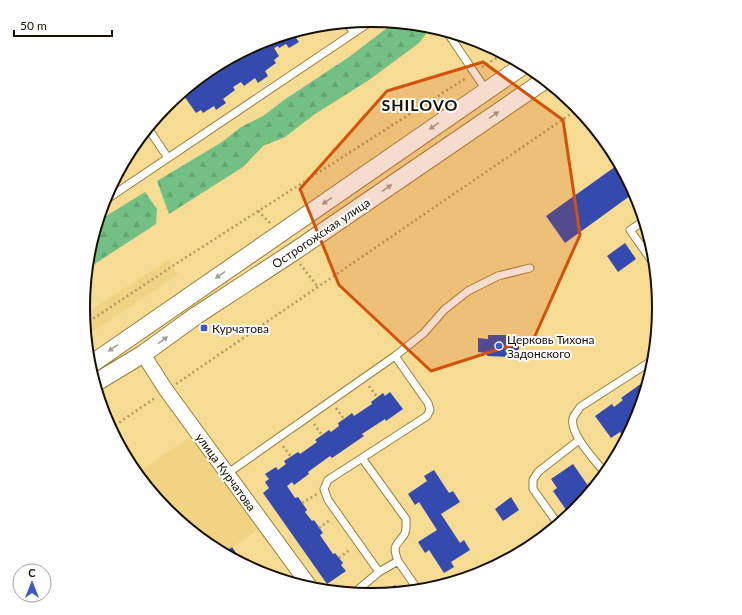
<svg xmlns="http://www.w3.org/2000/svg" width="742" height="615" font-family="Lato,sans-serif">
	<defs>
		<pattern id="forest-firs" width="22" height="20" patternUnits="userSpaceOnUse"><rect width="22" height="20" fill="#73c084"/><path d="M5 1l3.5 6h-7zM16 11l3.5 6h-7z" fill="#63a470"/></pattern>
	</defs>
	<rect width="100%" height="100%" fill="#f6db93"/>
	<path fill="#f1d383" d="M168,260L178,275L86,336L84,315Z
		M193,435L259,529L224,553L211,546L168,511L137,473Z"/>
	<path fill="url(#forest-firs)" d="M395,22L420,25L428,31L419,43L369,80L315,114L285,137L263,146L243,167L169,214L157,181L222,142L241,127L263,116L284,100L349,57Z
		M145,192L157,209L156,224L87,269L89,251L98,221Z"/>
	<path fill="#354aaf" d="M306,28L307,30L296,38L299,42L289,48L286,44L279,48L278,46L274,48L279,56L274,60L276,63L265,71L268,76L258,83L255,78L244,86L241,82L233,87L235,90L223,99L226,103L216,110L214,106L203,113L201,110L196,113L184,96L188,93L187,90L199,81L201,84L211,77L209,75L221,67L223,69L230,64L228,62L240,54L242,57L253,50L252,48L258,43L262,42L263,44L268,41L267,40Z
		M619,164L634,193L565,243L546,216Z
		M625,243L636,259L618,272L607,256Z
		M488,335H511V339L519,343V349L516,352L510,353V357L487,356V353L478,352V338L488,339Z
		M649,378L637,418L629,431L623,436L620,432L611,438L595,416L612,404L614,407L623,400L621,398Z
		M390,392L403,409L386,421L385,419L362,434L364,436L332,458L330,456L308,472L309,474L294,485L292,482L287,486L295,498L298,497L307,510L305,512L312,521L314,520L323,533L320,535L333,554L335,553L343,563L341,565L346,571L327,584L263,493L269,488L265,482L269,479L265,474L276,467L278,470L286,464L284,461L298,452L300,454L317,442L315,440L329,430L331,432L339,426L338,423L344,419L352,413L354,416L372,404L371,402L383,393L385,396Z
		M573,464L591,490L574,511L569,514L553,491L557,488L551,479Z
		M434,470L449,493L453,491L460,502L441,514L460,543L464,540L470,550L451,562L454,567L444,573L429,550L425,553L418,542L437,530L419,502L415,505L408,494L427,481L424,476Z
		M151,484L172,514L148,486Z
		M511,497L519,510L503,521L495,509Z
		M232,547L244,564L224,553Z
		M395,585L400,592L382,594Z"/>
	<g fill="none" stroke-linecap="round" stroke-linejoin="round">
		<g stroke="#987f38" stroke-width="9">
			<path id="service" d="M346,22L354,33
				M447,32L486,90
				M148,128L168,158
				M104,201L373,20
				M644,221L630,230L654,264
				M362,458L406,519C406,524 407,530 404,535C396,546 392,545 398,561
				M228,473L395,356L424,333L444,310L468,291L498,276L530,268
				M605,473C596,461 569,434 573,418C574,415 578,411 580,407L653,360
				M558,524L533,489V480L538,472L579,440
				M379,572L398,561L418,590
				M354,593L379,572L328,500L324,489L328,480L427,416L430,410L428,403L395,356"/>
		</g>
		<g stroke="#987f38" stroke-width="16">
			<path id="minor" d="M143,354L166,390L311,588"/>
		</g>
		<g stroke="#987f38" stroke-width="19">
			<path id="tertiary" d="M90,365L524,65
				M95,383L143,354L197,315L292,253L545,80"/>
		</g>
		<path stroke="#ae9963" stroke-width="2.5" stroke-dasharray="2 3" stroke-linecap="butt" d="M482,67L503,54
			M258,211L270,223
			M300,264L318,287
			M85,324L171,267L466,78
			M176,384L578,109
			M369,386L377,397
			M336,408L344,419
			M314,424L322,435
			M111,428L155,398
			M283,446L291,457
			M588,485L597,478
			M302,503L317,494
			M319,528L330,520
			M339,558L351,549"/>
		<use href="#service" stroke="#fff" stroke-width="7"/>
		<use href="#minor" stroke="#fff" stroke-width="14"/>
		<use href="#tertiary" stroke="#fff" stroke-width="17"/>
	</g>
	<defs><path id="oneway-solid" d="M-6-.8H1V-3.2L6.5 0L1 3.2V.8H-6Z"/></defs>
	<g fill="#a29f99">
		<use href="#oneway-solid" transform="translate(494 115) rotate(-34)"/>
		<use href="#oneway-solid" transform="translate(434 126) rotate(145)"/>
		<use href="#oneway-solid" transform="translate(387 188) rotate(-34)"/>
		<use href="#oneway-solid" transform="translate(327 201) rotate(145)"/>
		<use href="#oneway-solid" transform="translate(220 275) rotate(145)"/>
		<use href="#oneway-solid" transform="translate(163 340) rotate(-36)"/>
		<use href="#oneway-solid" transform="translate(113 348) rotate(145)"/>
	</g>
	<path fill="#d3520b" fill-opacity="0.2" stroke="#d3520b" stroke-width="3" stroke-linejoin="round" d="M483,62L563,120L580,235L534,338L431,371L339,285L300,189L387,91Z"/>
	<g fill="#3e56c9" stroke="#fefefe" stroke-width="1.5">
		<rect x="200" y="324" width="8" height="8" rx="2"/>
		<circle cx="499" cy="346" r="4"/>
	</g>
	<g text-anchor="middle" dominant-baseline="central" stroke-width="4" stroke-linejoin="round" paint-order="stroke">
		<g font-size="12" fill="#171000" stroke="#fefefe">
			<text transform="translate(321 233) rotate(-34)">Острогожская улица</text>
			<text transform="translate(226 472) rotate(54)">улица Курчатова</text>
		</g>
		<g font-size="12" fill="#171000" stroke="#fefefe" text-anchor="start">
			<text x="212" y="328">Курчатова</text>
			<text x="507" y="339">Церковь Тихона<tspan x="507" dy="14">Задонского</tspan></text>
		</g>
		<g font-size="16" font-weight="bold" letter-spacing="1" fill="#171000" stroke="#fefefe">
			<text x="420" y="104">SHILOVO</text>
		</g>
	</g>
	<path d="M0 0H742V615H0ZM370 27H372A280 280 0 0 1 652 307V308A280 280 0 0 1 372 588H370A280 280 0 0 1 90 308V307A280 280 0 0 1 370 27Z" fill="#fefefe" fill-rule="evenodd"/>
	<path fill="none" stroke="#171000" stroke-width="2" d="M370 27H372A280 280 0 0 1 652 307V308A280 280 0 0 1 372 588H370A280 280 0 0 1 90 308V307A280 280 0 0 1 370 27Z"/>
	<g transform="translate(32 583)"><circle r="19" fill="#fefefe" stroke="#a29f98"/>
	<path d="M0-3L7 15L0 10L-7 15Z" fill="#3e56c9"/>
	<text y="-6" font-size="11" font-weight="bold" text-anchor="middle" fill="#171000">С</text>
	</g>
	<path d="M14 30v6h98v-6" fill="none" stroke="#171000" stroke-width="2"/>
	<text x="20" y="30" font-size="12" fill="#171000" stroke="#fefefe" stroke-width="3" paint-order="stroke">50 m</text>
</svg>
